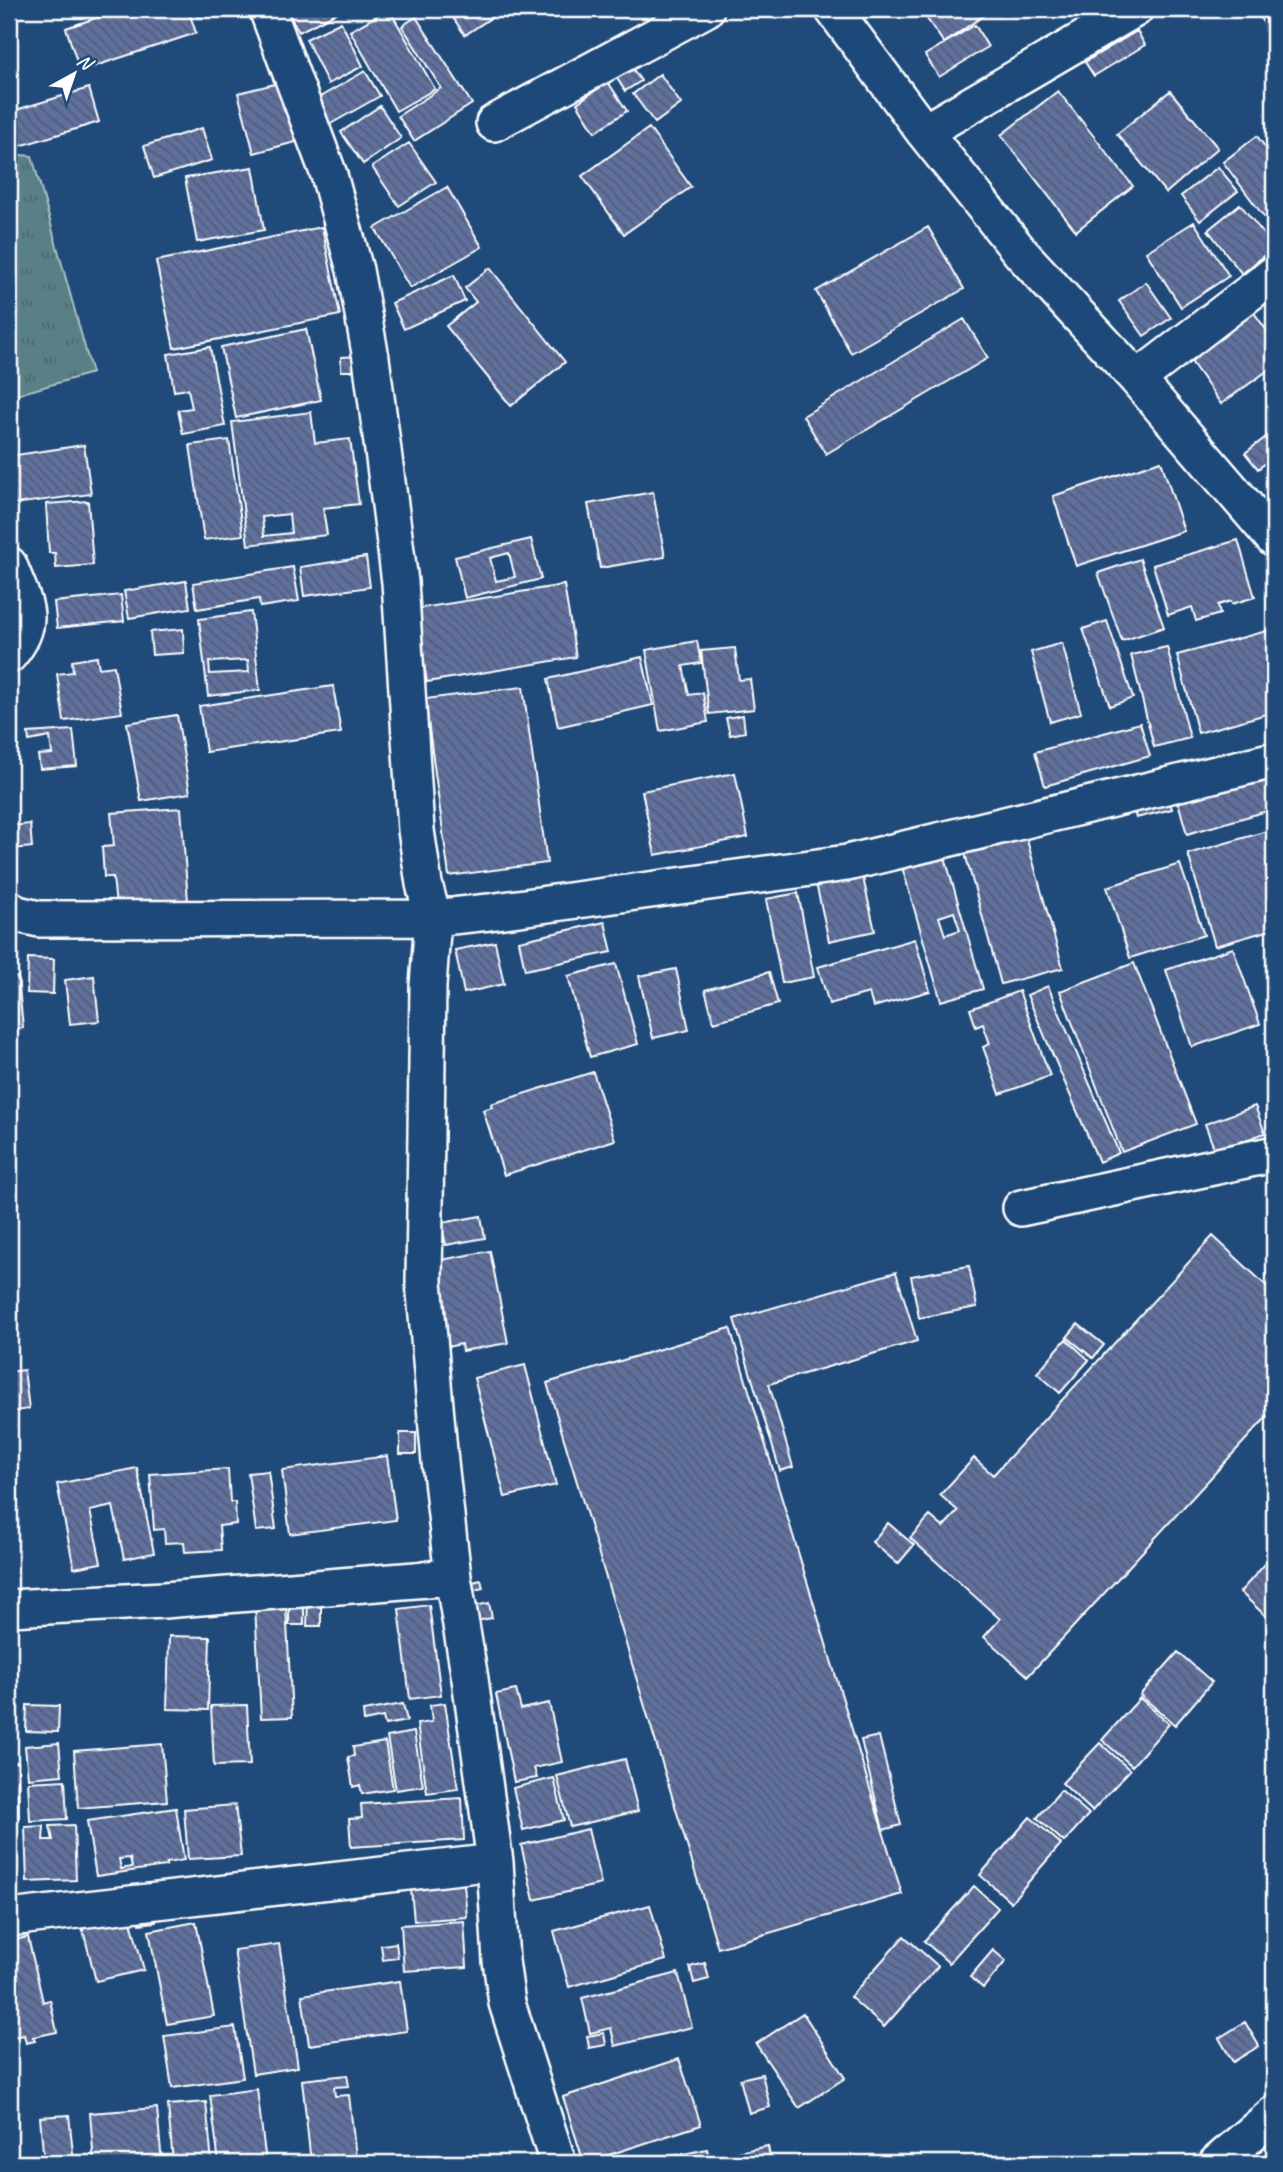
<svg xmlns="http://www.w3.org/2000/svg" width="1283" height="2172" font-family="Caveat,sans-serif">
	<defs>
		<pattern id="grass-tufts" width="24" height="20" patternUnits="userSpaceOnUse" patternTransform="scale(1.75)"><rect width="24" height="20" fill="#598086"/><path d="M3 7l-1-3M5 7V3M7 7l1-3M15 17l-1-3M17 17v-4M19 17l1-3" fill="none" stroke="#526669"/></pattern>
		<pattern id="building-back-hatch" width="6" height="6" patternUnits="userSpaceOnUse" patternTransform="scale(1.75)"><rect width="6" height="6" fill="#5e709f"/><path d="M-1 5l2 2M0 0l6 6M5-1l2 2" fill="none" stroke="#545c71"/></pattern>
	</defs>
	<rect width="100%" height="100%" fill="#1f4a7a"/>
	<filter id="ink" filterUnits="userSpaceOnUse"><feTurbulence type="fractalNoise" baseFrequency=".0143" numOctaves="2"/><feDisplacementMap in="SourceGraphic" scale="14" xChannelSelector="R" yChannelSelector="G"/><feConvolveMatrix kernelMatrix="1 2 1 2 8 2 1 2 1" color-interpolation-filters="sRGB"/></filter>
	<g filter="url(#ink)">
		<path fill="url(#grass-tufts)" stroke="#acc0c2" stroke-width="2" d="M9,154L32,156L92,373L9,397Z"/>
		<path fill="url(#building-back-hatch)" stroke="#fff" stroke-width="2" fill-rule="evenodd" d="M123,9H188L196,33L80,71L66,28Z
			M195,9H228L198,17Z
			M286,9H344L299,32Z
			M389,9L435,89L396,111L350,31Z
			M447,9H504L465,35Z
			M920,9H988L990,11L944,43Z
			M1254,9H1274V38Z
			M416,17L472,104L414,141L398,116L441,88L402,26Z
			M341,22L363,66L328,84L306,39Z
			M975,25L988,47L939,77L925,55Z
			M1137,31L1145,45L1094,76L1085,62Z
			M628,62L641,81L625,91L613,72Z
			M365,71L380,96L327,126L313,101Z
			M660,74L681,104L655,123L633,94Z
			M287,81L303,140L254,153L238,93Z
			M608,82L627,111L595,132L577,103Z
			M89,88L99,122L10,149L9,112Z
			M1058,91L1133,186L1076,231L1001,135Z
			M1170,91L1218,148L1166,193L1117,134Z
			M380,106L401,138L363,164L341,132Z
			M202,128L212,160L154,178L144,146Z
			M649,128L691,187L624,234L582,176Z
			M1257,136L1274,159V230L1223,162Z
			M409,143L436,182L399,206L372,167Z
			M253,167L264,230L197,242L185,178Z
			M1218,167L1238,191L1200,221L1181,196Z
			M447,187L482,247L410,288L375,228Z
			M1240,204L1274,247L1242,274L1208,230Z
			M1194,222L1229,276L1181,307L1146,252Z
			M322,227L340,315L174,348L156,261Z
			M928,227L964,289L851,353L816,291Z
			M490,268L565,362L511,406L446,326L476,302L465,288Z
			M454,275L465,301L404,329L392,303Z
			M1146,282L1171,318L1144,336L1119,301Z
			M1248,304L1274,341V366L1221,404L1183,350Z
			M964,319L988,358L826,454L803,416Z
			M306,329L321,400L236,418L221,347Z
			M210,347L225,426L183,434L178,410L192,408L188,389L174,391L168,354Z
			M360,356V371H341V357Z
			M311,412L315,443L350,439L359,504L323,508L327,535L248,545L232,422ZM289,514L291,533L264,536L262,517Z
			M1274,431V456L1258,469L1245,453Z
			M229,440L243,535L204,540L190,445Z
			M84,445L91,494L15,504L9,456Z
			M1161,461L1184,531L1076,566L1053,496Z
			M653,492L665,557L600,568L588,504Z
			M88,501L93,565L56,568L55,553H49L46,504Z
			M531,539L541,579L465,598L455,557ZM509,553L515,577L496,581L490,558Z
			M1238,540L1255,597L1232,604L1231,601L1218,605L1220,614L1196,621L1192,607L1168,615L1153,565Z
			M366,557L370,587L304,596L300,567Z
			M1140,559L1164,627L1122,641L1098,573Z
			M293,567L299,601L260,607L259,599L197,609L193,583Z
			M186,581L190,608L129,618L124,591Z
			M564,585L576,657L427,682L415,609Z
			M121,595L124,621L57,628L54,602Z
			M251,612L260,690L208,696L199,619ZM248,660L249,672L210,674L209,662Z
			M1107,621L1133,698L1110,706L1083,629Z
			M183,629L184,653L152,655L150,632Z
			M1274,629V712L1198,733L1177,655Z
			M697,641L701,663L683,666L689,695L703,693L708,722L660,731L646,650Z
			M1062,643L1081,713L1050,722L1031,652Z
			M1167,647L1190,738L1154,747L1131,655Z
			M735,648L739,680L750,679L754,709L709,714L701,651Z
			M97,657L99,668L114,666L122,713L64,721L57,674L73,672L72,661Z
			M642,657L653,705L558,727L548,679Z
			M333,686L341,733L206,752L199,706Z
			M523,687L547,863L449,876L425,699Z
			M177,715L190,793L141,801L127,723Z
			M743,715L745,732L730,735L726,718Z
			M1140,723L1150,756L1045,786L1035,752Z
			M73,730L77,766L40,769L38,755L52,754L50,737L29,741L28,733Z
			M1274,767V809L1187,834L1176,795Z
			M735,773L748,837L655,855L642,791Z
			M1167,790L1172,809L1136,818L1130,799Z
			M181,808L188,901L116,906L113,877H104L102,847L114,846L111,813Z
			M30,824L32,847L12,849L10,826Z
			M1274,829V929L1215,946L1188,854Z
			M1025,833L1063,968L1001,984L964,850Z
			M942,847L983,989L941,1001L900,860ZM954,912L960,930L945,935L939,917Z
			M1180,864L1204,935L1130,958L1107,887Z
			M861,869L875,931L829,941L815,879Z
			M798,893L814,977L782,983L766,899Z
			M605,922L612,952L525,970L519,941Z
			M915,939L930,991L873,1007L869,993L829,1004L818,967Z
			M495,942L504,984L464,993L455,950Z
			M1233,948L1260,1024L1192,1047L1166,970Z
			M28,958L54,959L53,994L27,993Z
			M1134,963L1196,1124L1122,1152L1060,991Z
			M616,964L638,1044L590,1057L568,976Z
			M676,969L689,1030L653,1038L639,976Z
			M769,972L778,1004L714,1022L705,990Z
			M94,976L99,1021L70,1024L65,980Z
			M18,977L23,1028L9,1029V978Z
			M1048,986L1119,1153L1099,1162L1027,995Z
			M1019,991L1050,1076L1000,1094L983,1047L990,1044L983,1024L976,1027L970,1009Z
			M593,1072L615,1140L504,1175L483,1110L492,1107L491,1104Z
			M1255,1106L1265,1133L1215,1151L1205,1124Z
			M481,1216L485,1238L446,1245L441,1223Z
			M1213,1236L1274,1293V1409L1028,1676L984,1637L1000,1619L910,1538L930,1516L943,1527L958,1511L940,1495L974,1458L993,1475Z
			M490,1251L508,1343L462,1351L461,1344L447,1347L430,1262Z
			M969,1266L977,1307L919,1318L911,1276Z
			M896,1272L917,1341L769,1384L793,1467L780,1471L734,1319Z
			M1078,1324L1104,1345L1093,1358L1067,1337Z
			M730,1328L902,1894L718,1948L547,1383Z
			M1066,1339L1089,1360L1060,1393L1037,1373Z
			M525,1365L556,1485L505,1497L474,1378Z
			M24,1370L29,1409L9,1412V1372Z
			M400,1433H416V1454H400Z
			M387,1456L396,1520L290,1534L282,1470Z
			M137,1468L154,1553L124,1559L113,1506L90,1511L101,1563L74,1568L57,1484Z
			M228,1469L230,1502H235L236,1524L219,1526L221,1550L185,1552L184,1542L165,1543L164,1529L154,1530L150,1474Z
			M268,1471L276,1529L256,1531L248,1473Z
			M888,1523L914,1545L898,1564L872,1542Z
			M1274,1554V1618L1271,1621L1240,1592Z
			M481,1580L483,1588L474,1590L473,1582Z
			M289,1599H304V1625H289Z
			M308,1600H321V1626H307Z
			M489,1603L492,1618L471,1622L467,1608Z
			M286,1605L292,1717L261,1718L255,1606Z
			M429,1605L441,1695L410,1699L399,1609Z
			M169,1636L210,1637L208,1710L167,1709Z
			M1178,1652L1212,1682L1175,1725L1140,1695Z
			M516,1690L521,1709L549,1703L562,1762L534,1768L537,1778L514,1782L496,1694Z
			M1140,1698L1169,1724L1132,1766L1102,1740Z
			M445,1703L458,1789L427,1793L417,1724L432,1722L430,1705Z
			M403,1704L407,1721L385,1725L383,1717L364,1721L363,1711Z
			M27,1705L59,1706L58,1732L26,1731Z
			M247,1705L250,1765L214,1766L211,1706Z
			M414,1732L423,1786L396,1790L387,1737Z
			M879,1736L901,1825L883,1830L861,1740Z
			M385,1742L393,1789L362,1794L360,1785L353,1787L348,1757L354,1756L353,1747Z
			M59,1743L62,1775L28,1778L25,1746Z
			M1100,1743L1130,1770L1092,1811L1062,1783Z
			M162,1744L167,1801L78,1808L74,1751Z
			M625,1759L638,1811L570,1827L557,1776Z
			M9,1762H18L19,1821H9Z
			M554,1778L564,1820L523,1830L513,1788Z
			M65,1780L67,1819L30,1821L28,1782Z
			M1061,1790L1089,1814L1064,1842L1037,1818Z
			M462,1798L464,1840L351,1847L349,1819L362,1818L361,1804Z
			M235,1805L241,1856L188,1859L184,1809Z
			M176,1808L184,1860L166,1863V1866L96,1876L87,1821ZM130,1858L132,1867L121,1869L119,1859Z
			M1030,1817L1061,1844L1011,1902L980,1875Z
			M74,1825L76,1880L27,1882L25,1827L44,1826L43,1840H53L50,1826Z
			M588,1829L601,1884L534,1900L521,1845Z
			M463,1874L467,1917L414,1921L410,1878Z
			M974,1886L998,1908L949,1963L924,1941Z
			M650,1905L666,1960L569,1987L554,1931Z
			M153,1906L156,1922L140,1924L137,1909Z
			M129,1914L144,1970L96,1981L82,1926Z
			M464,1921L467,1967L404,1971L401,1925Z
			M196,1922L214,2016L167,2024L149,1931Z
			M904,1936L938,1966L884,2027L850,1997Z
			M28,1937L43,2002L50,2000L57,2032L33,2037L35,2041L26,2043L24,2035L9,2038V1941Z
			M396,1943L398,1958L383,1960L381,1945Z
			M279,1944L298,2067L253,2074L234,1950Z
			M993,1950L1006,1961L983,1988L970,1977Z
			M705,1963L709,1979L694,1983L690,1967Z
			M678,1973L692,2027L615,2046L611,2028L590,2033L582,1998Z
			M400,1981L407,2031L309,2045L302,1995Z
			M803,2013L845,2078L799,2108L756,2044Z
			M1245,2022L1259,2046L1233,2062L1219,2038Z
			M235,2027L243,2078L172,2088L164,2036Z
			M604,2033L606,2045L589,2048L587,2036Z
			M679,2059L701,2125L584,2163L563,2097Z
			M762,2074L770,2107L749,2113L740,2079Z
			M347,2075L349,2086L334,2087L335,2096L349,2095L356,2158L311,2163L302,2080Z
			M257,2089L266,2163H219L210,2095Z
			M206,2102L212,2163H173L168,2105Z
			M157,2108L162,2163H94L90,2113Z
			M69,2115L74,2163H44L40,2117Z
			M768,2146L771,2163H735L733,2153Z
			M707,2149L710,2163H642Z"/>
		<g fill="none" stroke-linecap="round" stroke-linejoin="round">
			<g stroke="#fff" stroke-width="40">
				<path id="minor" d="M267,9L329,175L355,270L371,358L400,582L416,830L424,884L433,918L428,986L424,1282L440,1462L453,1577L470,1679L495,1862L501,1961L507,2003L558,2163
					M833,9L924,132L1021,253L1137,379L1274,539
					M494,123L706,9
					M924,132L1135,9
					M1137,379L1274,274
					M9,565C23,603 39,620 9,655
					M9,908L13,913L39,919L433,918L489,912L847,863L1274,760
					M1021,1208L1274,1154
					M9,1608L164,1600L453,1577
					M9,1918L495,1862
					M1217,2163L1274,2114"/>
			</g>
			<use href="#minor" stroke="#1f4a7a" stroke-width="35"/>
		</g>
	</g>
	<rect width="1283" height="2172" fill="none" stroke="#1f4a7a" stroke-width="35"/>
	<rect x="18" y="18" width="1248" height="2137" fill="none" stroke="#fff" stroke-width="2.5" filter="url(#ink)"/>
	<g transform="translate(74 74) rotate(40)" stroke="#1f4a7a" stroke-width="5" paint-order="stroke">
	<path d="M0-5L12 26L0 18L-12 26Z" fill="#ffffff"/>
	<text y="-10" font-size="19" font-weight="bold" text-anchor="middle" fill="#ffffff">N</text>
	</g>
</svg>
